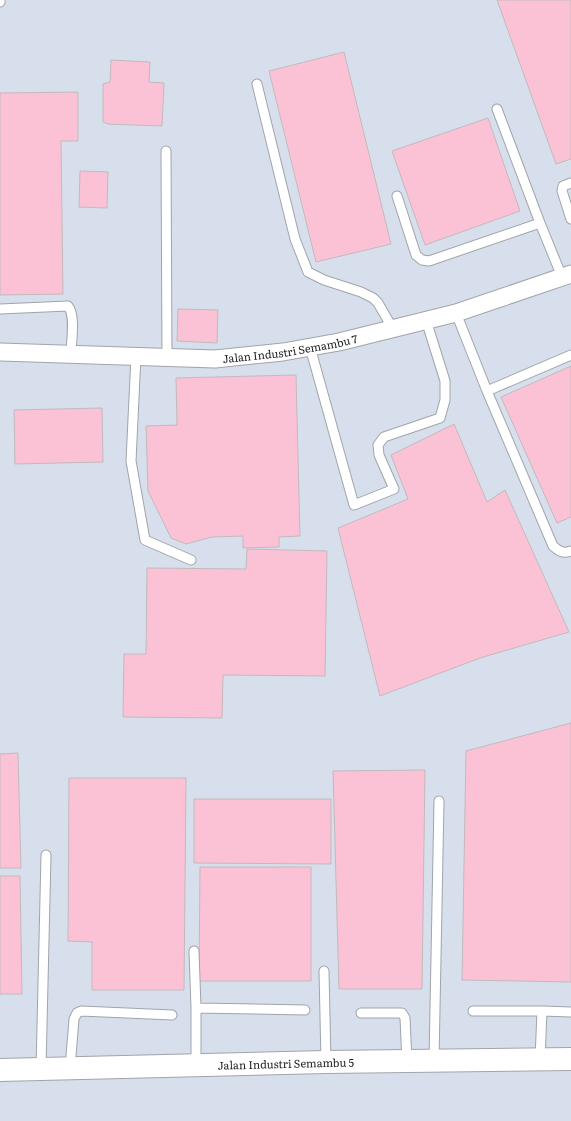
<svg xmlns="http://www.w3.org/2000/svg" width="571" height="1121" font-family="Literata,serif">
	<rect width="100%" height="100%" fill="#e6eaf0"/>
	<path fill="#d7dfec" d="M0,0H571V1121H0Z"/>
	<path fill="#fbc2d6" stroke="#c2babc" d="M497,0H571V159L556,164Z
		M344,52L391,244L316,262L269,71Z
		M111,60L150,62L149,82L164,83L162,126L108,124L103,122V84L110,82Z
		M78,92V141H61L63,294L0,295V93Z
		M488,118L520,211L425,245L392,151Z
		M80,171L108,172L107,208L79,207Z
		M178,309L218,310L217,343L177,341Z
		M571,366V517L557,523L501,397Z
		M296,375L300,536L279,537V547L243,548V536L212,537L186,544L171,538L148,491L146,426L177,425L176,378Z
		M102,408L103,462L15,464L14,410Z
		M454,424L487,502L505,490L569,632L480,658L380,696L338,528L408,499L391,455Z
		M247,549L327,551L325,676L223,675L222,718L123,717L124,654H146L147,568L246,569Z
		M571,723V982L462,980L466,751Z
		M18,753L21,868H0V754Z
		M425,770L422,989H339L333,771Z
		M69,778H186L184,990H92V942L68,941Z
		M194,799H331V864L194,863Z
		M200,867H311V981H199Z
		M0,876H20L22,994H0Z"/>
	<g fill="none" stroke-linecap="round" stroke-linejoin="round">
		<g stroke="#a1a4aa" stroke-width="11">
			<path id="lane" d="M0,2V0
				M257,84L295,239L308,272L324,280L361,292L373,298L378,303L393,329
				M497,109L540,223
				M166,151L167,358
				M571,183L563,186L562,191L571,219
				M397,196L416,255L422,260L429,261L540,223L562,277
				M0,309L68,306C76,316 71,342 71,354
				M456,313L487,391L553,546C559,551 563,554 571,551
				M310,347L354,505L394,489L379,455L378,445L384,437L440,418L445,400V381L426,320
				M136,356L131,461L145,540L191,560
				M487,391L571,355
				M194,951L196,1008
				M324,971L326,1062
				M473,1011H542
				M361,1013H402L405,1018L407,1061
				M540,1060L542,1011L571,1012
				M434,1061L439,801
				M196,1065V1008L305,1010
				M70,1068L74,1019L77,1013L81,1011L172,1015
				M41,1069L46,855"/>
		</g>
		<g stroke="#a1a4aa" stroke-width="19">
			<g id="street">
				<path id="s1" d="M0,352L215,359L283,352L339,342L456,313L571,274"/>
			</g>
		</g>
		<g stroke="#a1a4aa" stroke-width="24">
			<g id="secondary">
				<path id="s2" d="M0,1070L326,1062L571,1059"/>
			</g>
		</g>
		<use href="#lane" stroke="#fff" stroke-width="9"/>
		<use href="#street" stroke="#fff" stroke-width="17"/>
		<use href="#secondary" stroke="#fff" stroke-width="22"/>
	</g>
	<g text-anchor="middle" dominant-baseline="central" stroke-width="4" stroke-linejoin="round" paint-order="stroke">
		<g font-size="11" fill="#1d1e21" stroke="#fff">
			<text stroke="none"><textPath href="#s1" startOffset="291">Jalan Industri Semambu 7</textPath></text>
			<text stroke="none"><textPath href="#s2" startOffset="286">Jalan Industri Semambu 5</textPath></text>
		</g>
	</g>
</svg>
